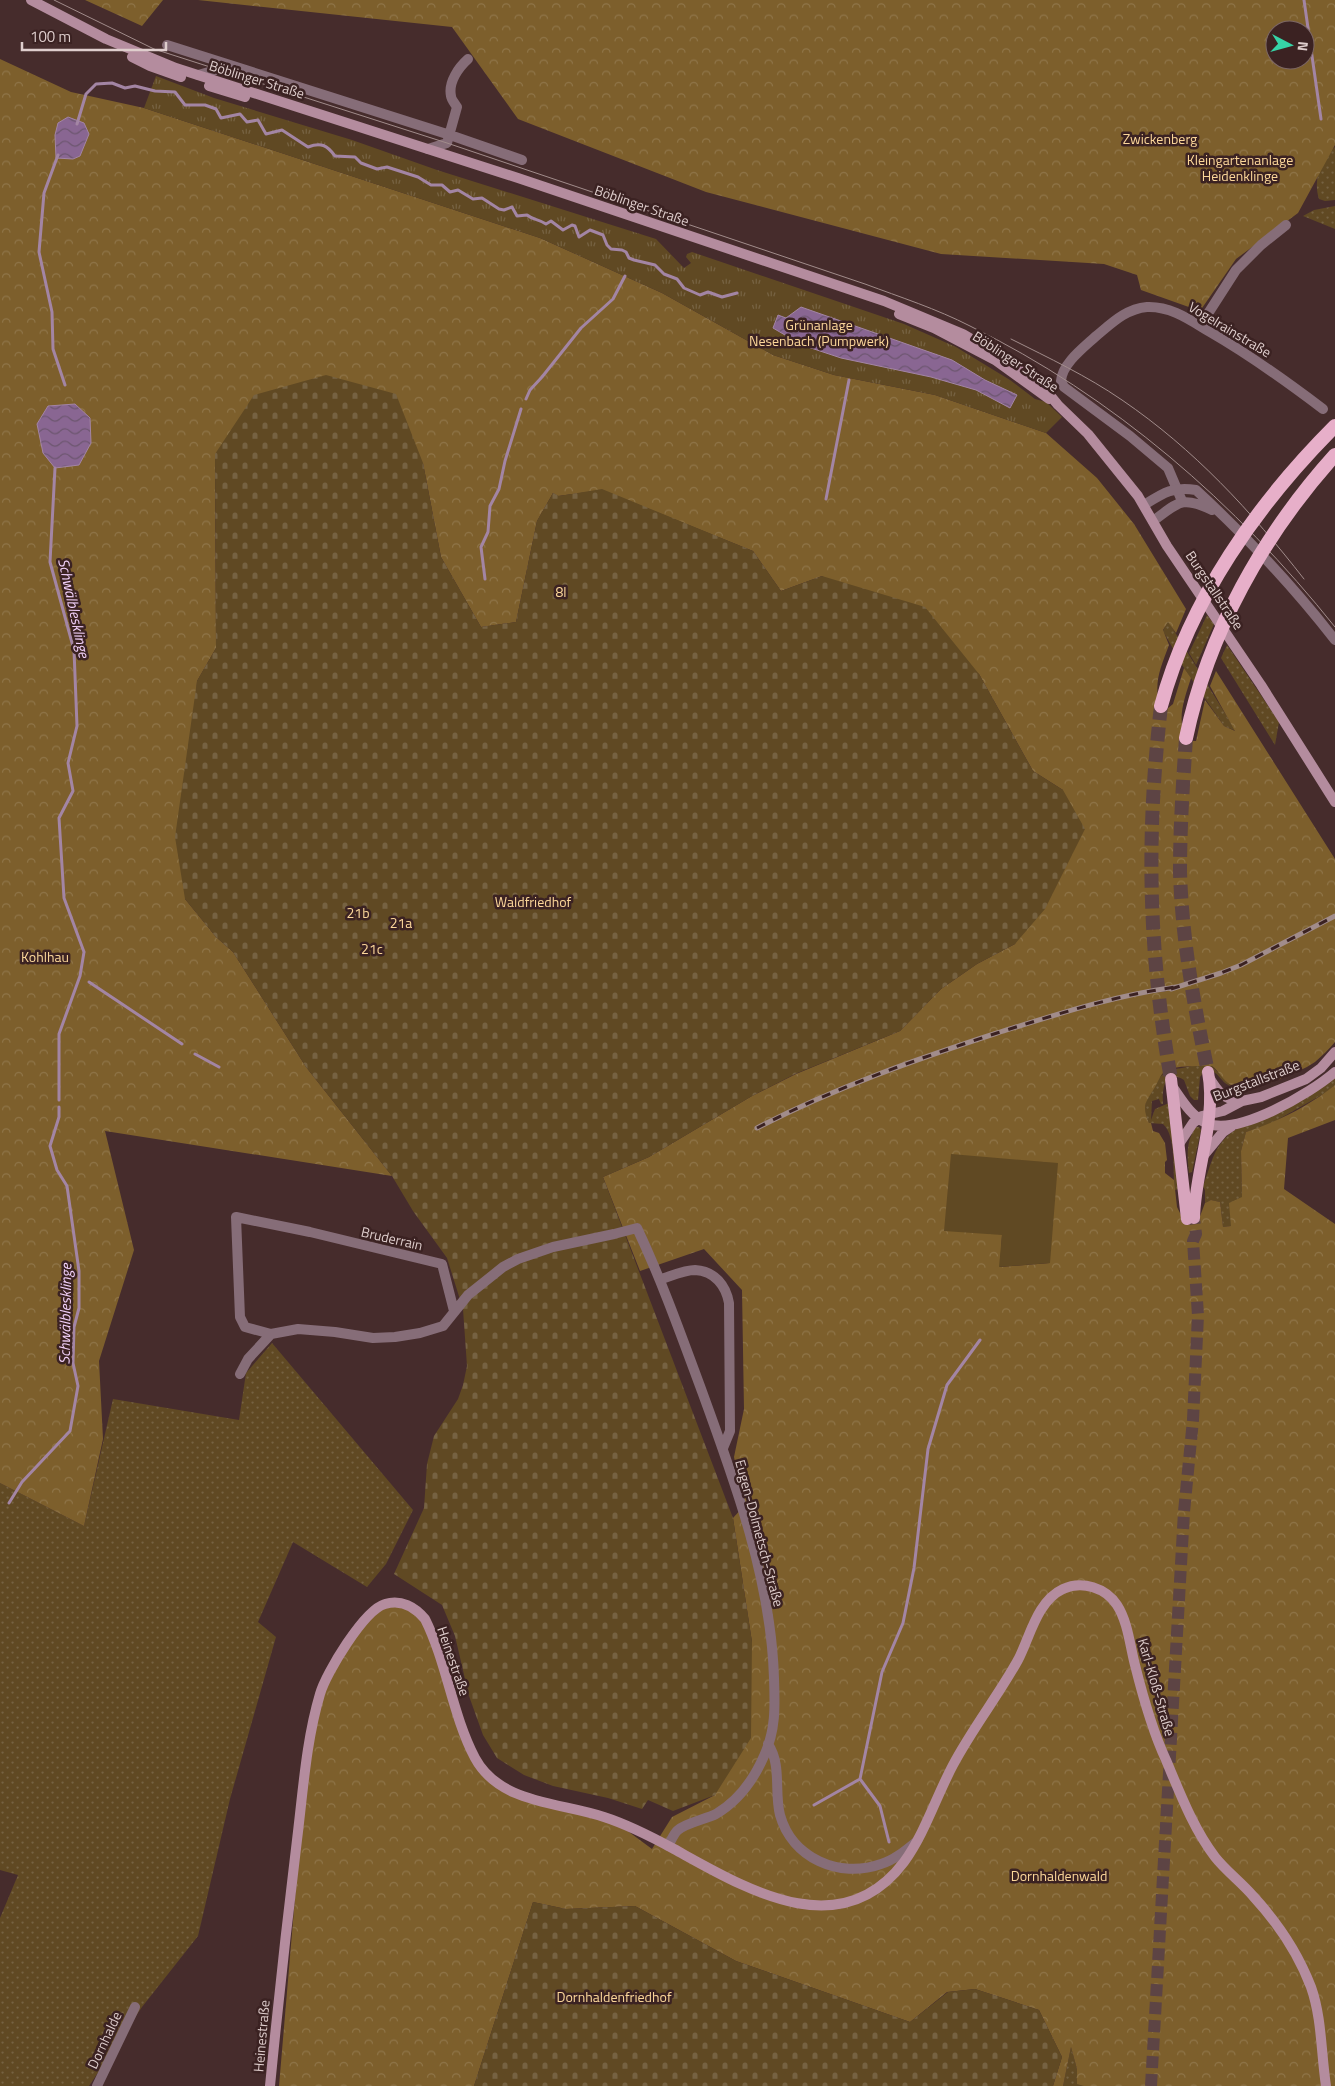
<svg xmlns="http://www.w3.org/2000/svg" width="1335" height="2086" font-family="'Titillium Web',sans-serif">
	<defs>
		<pattern id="grass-dots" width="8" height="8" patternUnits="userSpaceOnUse" patternTransform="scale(1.25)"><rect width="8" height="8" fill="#604923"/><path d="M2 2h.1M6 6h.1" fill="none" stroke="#766242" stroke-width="1.8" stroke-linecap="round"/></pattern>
		<pattern id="forest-crowns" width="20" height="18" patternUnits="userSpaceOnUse" patternTransform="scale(1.25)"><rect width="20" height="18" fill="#7d5f2c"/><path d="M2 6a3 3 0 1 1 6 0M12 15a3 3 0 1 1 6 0" fill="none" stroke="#8f7549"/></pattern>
		<pattern id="cemetery-stones" width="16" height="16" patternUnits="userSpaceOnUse" patternTransform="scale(1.25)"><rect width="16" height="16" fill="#604923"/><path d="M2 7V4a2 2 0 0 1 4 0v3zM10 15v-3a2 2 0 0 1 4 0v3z" fill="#766242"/></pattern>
		<pattern id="park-tufts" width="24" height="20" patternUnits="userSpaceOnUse" patternTransform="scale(1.25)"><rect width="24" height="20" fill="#604923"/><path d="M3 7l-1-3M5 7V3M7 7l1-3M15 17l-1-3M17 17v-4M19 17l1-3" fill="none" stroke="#766242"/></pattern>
		<pattern id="water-waves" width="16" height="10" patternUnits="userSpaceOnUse" patternTransform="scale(1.25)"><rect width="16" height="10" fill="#896692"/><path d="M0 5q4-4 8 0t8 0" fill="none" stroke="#6d5670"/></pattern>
	</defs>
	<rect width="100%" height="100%" fill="#462c2c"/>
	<path fill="url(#grass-dots)" d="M1335,147V200L1325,201L1319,199C1313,181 1320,158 1335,147Z
		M1335,206V229L1303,216L1314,210Z
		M1207,615L1214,624L1196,665L1189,653Z
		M1168,621L1236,731L1224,726L1184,668L1163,631Z
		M1227,645L1279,722L1275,745L1221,658Z
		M1192,1066H1212L1230,1085L1241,1089C1234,1087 1227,1086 1223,1081C1215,1072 1215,1070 1203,1073L1200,1077L1198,1100H1194L1190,1096L1184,1080C1164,1067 1162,1090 1163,1104H1161L1159,1099L1152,1101L1151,1120L1155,1109L1169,1103L1179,1189L1175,1190C1172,1171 1177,1137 1163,1124L1149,1123L1144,1113L1146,1100L1158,1079L1166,1071Z
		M1335,1077V1085L1327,1092L1268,1125L1246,1132L1241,1151L1242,1197L1231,1226L1223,1227L1220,1202L1211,1200L1205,1203V1190L1203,1186C1212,1163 1213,1145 1235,1130Z
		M1196,1127H1199L1201,1130L1192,1172L1189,1173C1187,1155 1186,1141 1196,1127Z
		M272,1343L413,1510L386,1564L367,1587L293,1542L258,1622L276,1637L230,1799L198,1936L142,2007L89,2086H0V1918L18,1875L0,1870V1483L84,1526L113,1399L239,1420L246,1373Z
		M1071,2047L1077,2069V2084H1085L1084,2086H1063Z"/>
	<path fill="url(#forest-crowns)" fill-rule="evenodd" d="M85,0H163L142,26Z
		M198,0H1335V145L1298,213L1236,259L1200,311L1141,290L1137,275L1104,264L941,254L706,192L518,119L452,27ZM1275,30H1305V60H1275Z
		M0,59L71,92L144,108L540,238L662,293L773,355L834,375L935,395L1046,433L1097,478L1134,524L1186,609L1176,633L1168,622L1163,630L1169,645C1161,667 1154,680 1159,704L1167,709L1173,704L1184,668L1191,678C1184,700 1176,720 1187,741H1196L1205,700L1224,726L1235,731L1210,686L1216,671L1335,859V1042C1329,1049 1322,1056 1315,1062C1299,1073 1248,1095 1231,1085C1223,1081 1219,1071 1212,1066C1200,1066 1175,1065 1165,1071C1160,1075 1158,1082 1155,1087C1146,1102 1141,1105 1149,1123H1151L1153,1131L1159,1133L1165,1143L1167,1160L1165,1162V1173L1174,1180L1177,1207L1184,1221L1199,1219L1205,1203L1211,1200L1220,1202L1223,1227L1231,1226L1229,1203L1242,1197L1241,1151L1246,1132C1277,1122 1309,1106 1335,1085V1120L1288,1138L1284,1189L1335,1224V2086H1084L1077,2084V2069L1071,2047L1063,2086H1053L1062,2057L1039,2010L975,1989L947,1992L910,2022L736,1961L635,1906L566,1909L533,1902L474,2086H279L307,1757L320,1692L356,1631L391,1602L421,1614L466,1739L498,1785L606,1815L652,1849L672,1817L715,1795L752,1642L733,1518L744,1506L734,1457L744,1409L742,1290L704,1249L640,1271L603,1177L649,1157L752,1096L796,1074L900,1031L941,989L977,964L1015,944L1063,790L1033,771L979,674L822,576L781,591L753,551L602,490L558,496L553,493L537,521L516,622L481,627L441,557L423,463L215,454L216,648L197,681L185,899L216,937L233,952L306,1067L392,1176L105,1131L134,1250L99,1361L103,1439L84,1526L0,1483ZM1002,1235L1050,1263L1000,1267Z"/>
	<path fill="url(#cemetery-stones)" d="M326,375L396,394L423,463L441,557L481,627L516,622L537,521L553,493L559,496L602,489L753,551L781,591L822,576L925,607L979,674L1033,771L1063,790L1085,829L1045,909L1015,944L977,964L941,989L900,1031L795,1074L752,1096L649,1157L603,1177L733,1518L752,1642L751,1738L715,1795L673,1811L648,1800L642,1809L608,1798L553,1786L524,1775L497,1758L483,1735L469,1696L455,1636L442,1605L394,1574L424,1508L427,1464L434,1436L458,1399L463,1385L467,1366L463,1309L447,1258L413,1211L392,1176L306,1067L233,952L216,937L185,899L175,837L197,681L216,648L215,454L254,395Z
		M533,1902L566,1909L635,1906L736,1961L910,2022L948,1992L975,1989L1039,2010L1062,2057L1053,2086H474Z"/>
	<path fill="url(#park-tufts)" d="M156,76L214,98L352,140L437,170L656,239L684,268L691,263L686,257L687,254L692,252L904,324L956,347L1010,380L1035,399L1046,402L1062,417L1046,433L935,395L834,375L773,355L662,293L540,238L144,108Z"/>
	<path fill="#604923" d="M951,1154L1058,1163L1050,1263L999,1267L1002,1235L944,1231Z"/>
	<path fill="url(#water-waves)" stroke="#a385a4" d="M68,117L84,123L89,134L80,156L73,159L56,158L55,135L58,123Z
		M801,307L952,360L985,380L1017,395L1010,408L976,390L931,377L841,358L802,345L773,328L778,315L786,318Z
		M75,404L90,418L91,443L79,465L55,468L43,453L37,424L48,406Z"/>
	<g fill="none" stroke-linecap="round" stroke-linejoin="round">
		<path stroke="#a385a4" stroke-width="3" d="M1304,0L1321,119
			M77,124L86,94L96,84L112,83L125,88L135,86L155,91L175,92L185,105H205L216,109L221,118L240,114L247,122L258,120L266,134L282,130L308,147C321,142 327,145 335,156L355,157L361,163L377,169L387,167L418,177L431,185H442L450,192L458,190L473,199L482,198L499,209L504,210L512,207L517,216L527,215C533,220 539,219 546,224L551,221L563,230L572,225L575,226L579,237L590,230L603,235L607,245L611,249L622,250L626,252L629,258L634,260L655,265L664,274L677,279L684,288L700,295L708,292L722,297L737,293
			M58,155L44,193L39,252L52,312L53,349L65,385
			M526,399L530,390L542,377L581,328L613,299L625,276
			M55,468L50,562L74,650L77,726L68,763L73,791L59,818L64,898L84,952L80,976L59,1034V1100
			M826,499L849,380
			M485,579L481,547L488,532L490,506L499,489L505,461L521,409
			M89,982L182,1044
			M195,1054L219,1067
			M9,1503L22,1482L70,1431L78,1386L73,1363L74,1327L79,1308V1271L67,1186L57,1170L50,1146L59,1117V1107
			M860,1779L880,1806L889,1842
			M814,1805L860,1779L882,1672L903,1623L914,1568L928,1449L947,1385L980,1340"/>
		<path stroke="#5d4444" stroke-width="12" stroke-dasharray="12 6" stroke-linecap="butt" d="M1151,2086L1184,1512L1193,1420L1198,1315L1193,1241L1196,1234L1194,1218"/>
		<path stroke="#5d4444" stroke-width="14" stroke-dasharray="14 7" stroke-linecap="butt" d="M1161,706C1146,836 1148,949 1171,1079
			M1186,738C1183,782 1180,827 1180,872C1182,939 1194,1006 1208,1072"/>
		<path stroke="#866d78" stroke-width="10" d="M167,45L450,135L522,160
			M198,75L216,70
			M428,149L447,143L457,107C455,104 451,99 451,96C448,82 459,67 468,59
			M1200,326L1236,270L1261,245L1286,225
			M1182,501L1168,468L1130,436L1064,387L1061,381C1062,364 1083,348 1095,337C1111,324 1125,309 1147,307C1171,306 1190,320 1210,332C1250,355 1286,381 1323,409
			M661,1279C671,1276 685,1270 695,1270C715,1271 726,1286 729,1303L730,1431L723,1448
			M454,1311L442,1264L310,1232L236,1217L240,1317L245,1327L271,1334L298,1329L335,1332L373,1338L395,1337L420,1333L443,1326L468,1295L503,1267L518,1259L553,1247L614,1234L637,1228C661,1279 680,1332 700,1386C734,1479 771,1578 774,1678C775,1706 776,1730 764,1756C754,1779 738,1801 716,1814C706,1819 686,1823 678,1830C674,1833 671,1841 668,1846
			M240,1374L248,1359L271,1334
			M768,1744C782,1765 774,1792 780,1815C792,1858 839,1879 881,1864C894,1860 905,1851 916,1842
			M97,2086L135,2007"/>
		<path stroke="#866d78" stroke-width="10" d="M1144,505C1163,493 1173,486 1196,490C1247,537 1293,586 1335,640
			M1153,521C1178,503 1181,495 1212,510"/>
		<path stroke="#b48c9e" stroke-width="10" d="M31,0L106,39L176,68L518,178L884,301L963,334L1017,366L1044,388L1058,405L1088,434L1138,496L1167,546L1261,685L1335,802
			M132,57L150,66L181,77
			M209,86L245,97
			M899,314L934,328L995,360L1049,399
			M1209,1077C1217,1091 1225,1101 1241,1101
			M1172,1086C1182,1100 1190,1115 1206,1123C1237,1137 1311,1093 1335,1072
			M1179,1144L1193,1123L1202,1116L1223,1111L1242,1101L1261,1097L1306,1079L1321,1068L1335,1052
			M1204,1155L1223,1132L1232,1126
			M270,2086C278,2004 287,1922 297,1840C303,1792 306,1741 320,1694C326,1673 364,1610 385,1604C401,1599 415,1607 425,1619C447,1663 452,1714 475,1758C500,1804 559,1802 604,1817C629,1825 652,1837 674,1849C745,1888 840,1947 904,1862C925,1833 936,1797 953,1765C972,1729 998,1696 1018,1660C1030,1637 1037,1601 1063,1589C1082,1580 1106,1588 1117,1605C1128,1622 1130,1646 1135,1665C1143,1697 1152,1730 1166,1760C1180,1793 1193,1828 1215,1857C1226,1871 1241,1882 1253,1896C1277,1922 1298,1953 1311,1987C1322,2018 1321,2053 1326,2086"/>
		<path stroke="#d7a4bc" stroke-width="12" d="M1171,1079L1187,1219
			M1194,1218C1195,1170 1217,1121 1208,1072"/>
		<path stroke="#a18c8b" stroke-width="1" d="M54,0L154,49L447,143L865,284C900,297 937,309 970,326C1113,396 1236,503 1335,627
			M1011,339C1049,358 1087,376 1122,400C1194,449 1251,511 1304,579"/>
		<g stroke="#a18c8b" stroke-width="5">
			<path id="rail" d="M1171,989L1221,973L1241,965L1335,916
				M757,1128C834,1088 914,1060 997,1033C1058,1014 1112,996 1176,987"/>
		</g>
		<use href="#rail" stroke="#3b2222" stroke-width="3" stroke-dasharray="9" stroke-linecap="butt"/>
		<path stroke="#e7afc9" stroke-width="14" d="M1161,706C1190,599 1258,503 1335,426
			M1186,738C1208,633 1263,535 1335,455"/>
	</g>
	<g text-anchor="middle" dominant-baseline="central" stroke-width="5" stroke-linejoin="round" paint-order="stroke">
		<g font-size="14" fill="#dfcecd" stroke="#3b2222">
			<text transform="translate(257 79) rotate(17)">Böblinger Straße</text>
			<text transform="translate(642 205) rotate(19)">Böblinger Straße</text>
			<text transform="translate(1230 329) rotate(31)">Vogelrainstraße</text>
			<text transform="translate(1016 361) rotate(33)">Böblinger Straße</text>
			<text transform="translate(1215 590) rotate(56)">Burgstallstraße</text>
			<text transform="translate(1256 1080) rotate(-21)">Burgstallstraße</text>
			<text transform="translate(392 1238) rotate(13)">Bruderrain</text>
			<text transform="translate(760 1533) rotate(75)">Eugen-Dolmetsch-Straße</text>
			<text transform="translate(454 1661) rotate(71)">Heinestraße</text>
			<text transform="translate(1157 1687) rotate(74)">Karl-Kloß-Straße</text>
			<text transform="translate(261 2036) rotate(-85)">Heinestraße</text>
			<text transform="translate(104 2040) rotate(-65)">Dornhalde</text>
		</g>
		<g font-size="14" fill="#fcd79a" stroke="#3b2222">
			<text x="1160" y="138">Zwickenberg</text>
			<text x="1240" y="159">Kleingartenanlage<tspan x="1240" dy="16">Heidenklinge</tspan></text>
			<text x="819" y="324">Grünanlage<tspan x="819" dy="16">Nesenbach (Pumpwerk)</tspan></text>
			<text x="561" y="591">8l</text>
			<text x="533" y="901">Waldfriedhof</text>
			<text x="358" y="912">21b</text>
			<text x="401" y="922">21a</text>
			<text x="372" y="948">21c</text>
			<text x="45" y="956">Kohlhau</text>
			<text x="1059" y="1875">Dornhaldenwald</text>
			<text x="614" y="1996">Dornhaldenfriedhof</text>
		</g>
		<g font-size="15" font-style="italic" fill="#f3d2fb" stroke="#3b2222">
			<text transform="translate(74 608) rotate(78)">Schwälblesklinge</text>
			<text transform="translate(65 1314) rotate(-89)">Schwälblesklinge</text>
		</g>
	</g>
	<g transform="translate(1290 45) rotate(96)"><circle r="24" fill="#3b2222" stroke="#7d6766"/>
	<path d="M0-4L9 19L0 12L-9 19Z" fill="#36d4a7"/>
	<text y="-8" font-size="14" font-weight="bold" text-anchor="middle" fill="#dfcecd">N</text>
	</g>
	<path d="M22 42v8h144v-8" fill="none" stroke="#dfcecd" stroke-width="2.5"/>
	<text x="30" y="42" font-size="15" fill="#dfcecd" stroke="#3b2222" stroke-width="4" paint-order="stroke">100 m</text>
</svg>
